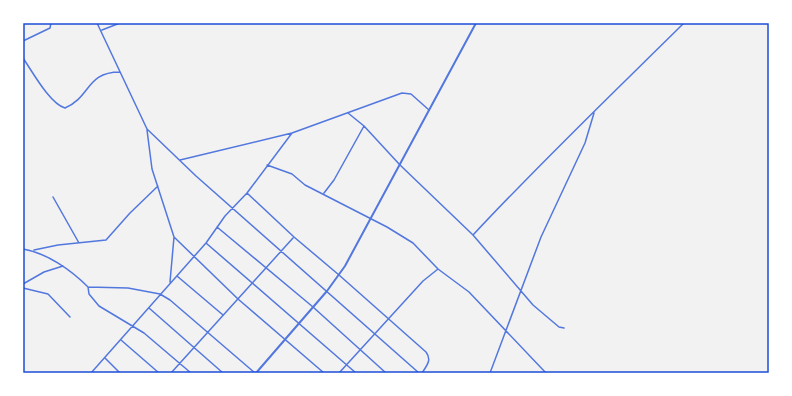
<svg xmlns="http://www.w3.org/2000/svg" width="792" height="396" font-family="Georgia,serif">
	<rect width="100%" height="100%" fill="#f2f2f2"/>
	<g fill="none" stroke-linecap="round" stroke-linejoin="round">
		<path stroke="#5277de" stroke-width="1.5" d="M97,23L147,129L196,176L419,373
			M102,30L120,23
			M23,41L50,28L51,23
			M23,58C32,71 50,104 65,108C91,97 86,72 120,72
			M348,113L364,126L400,165L473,235L533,305L559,327L564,328
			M147,130L152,169L174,237L170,282
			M180,160L292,133L402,93L411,94L429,110
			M267,165L292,174L305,185L387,227L413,243L438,269L469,292L546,373
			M247,193L294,237L339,275L426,352C432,360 427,365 422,373
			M324,193L334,180L364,126
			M53,197L79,243
			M217,227L313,307L386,373
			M473,235C541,162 613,93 684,23
			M174,237L238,299L324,373
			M206,243L356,373
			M23,249C47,253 71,270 88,287L128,288L160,294L170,300L255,373
			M34,250L58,245L106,240L130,213L158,186
			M177,276L223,315
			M23,284L44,272L63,266
			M88,287L89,294L99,306L144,333L191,373
			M23,288L48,294L70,317
			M149,308L223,373
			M121,340L159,373
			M105,358L120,373
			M91,373L206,243L225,216L247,193L292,133
			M171,373L293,238
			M339,373L423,281L438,269
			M490,373L541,237L585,143L594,113"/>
		<path stroke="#5277de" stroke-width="2" d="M256,373L327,291L345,266L476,23"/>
	</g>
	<rect width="792" height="396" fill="none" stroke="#ffffff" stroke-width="48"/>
	<rect x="24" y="24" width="744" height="348" fill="none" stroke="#1d4ed8" stroke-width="1.5"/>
</svg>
